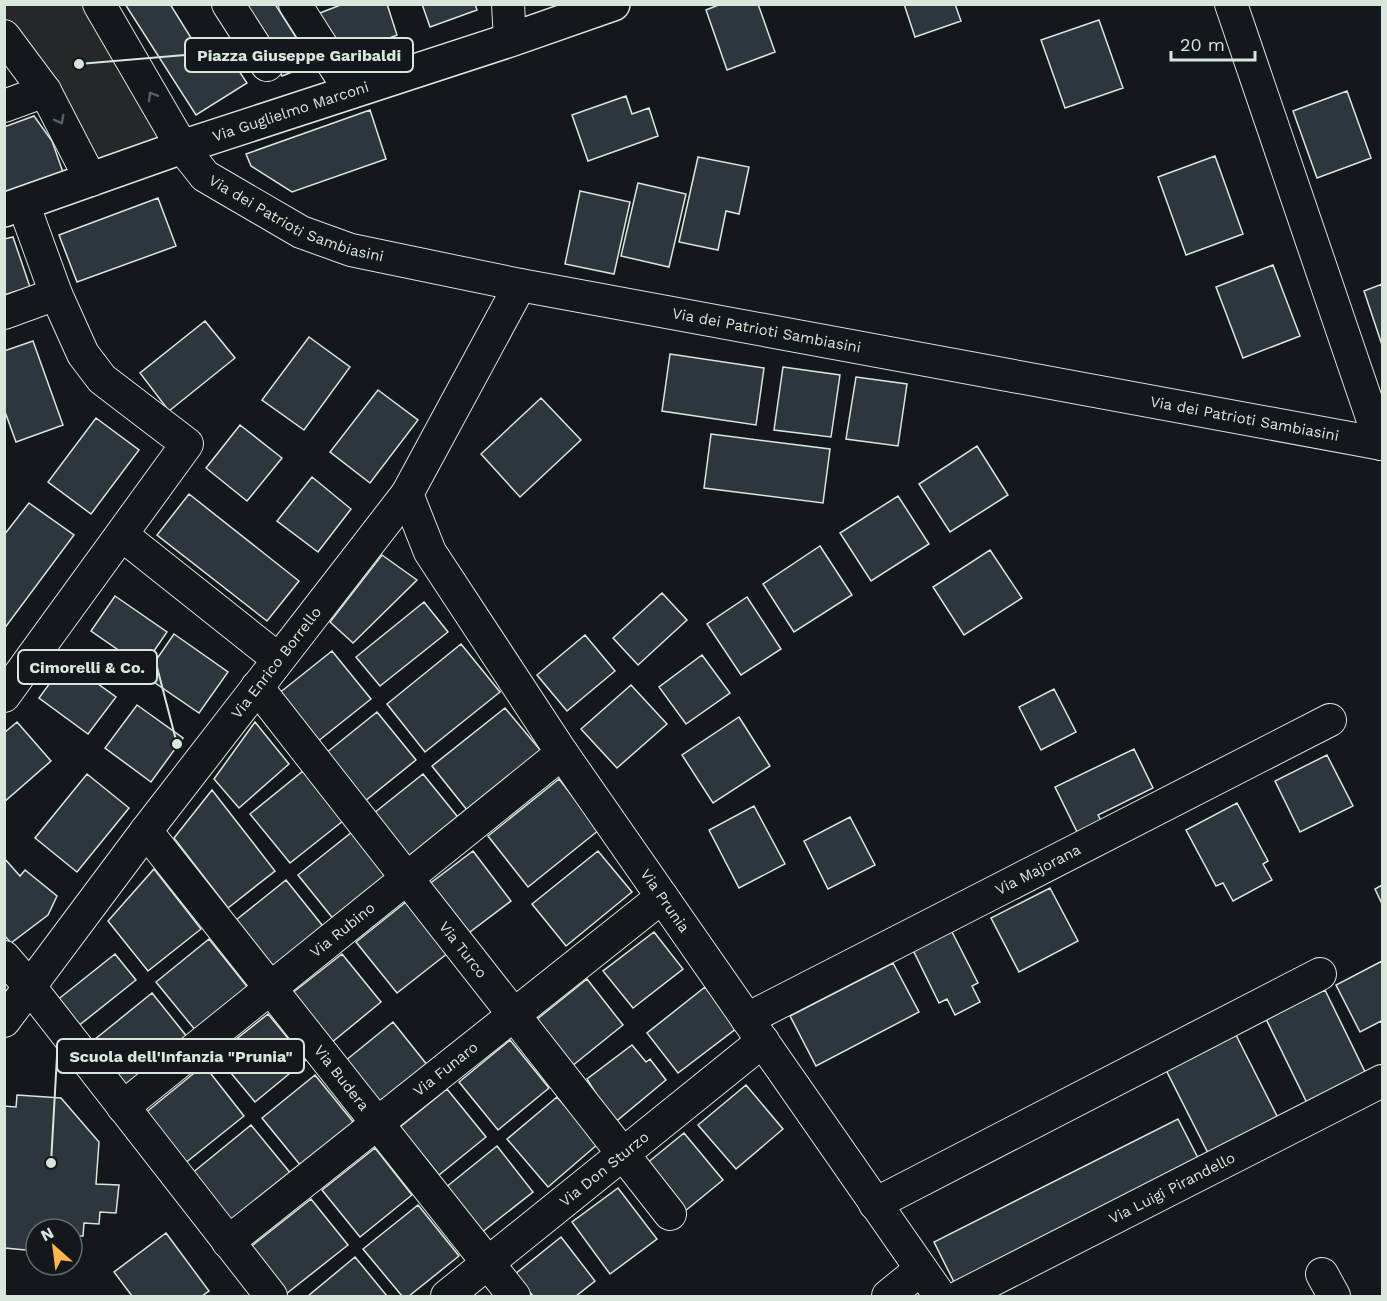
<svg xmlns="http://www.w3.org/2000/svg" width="1387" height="1301" font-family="'Work Sans',sans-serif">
	<rect width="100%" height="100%" fill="#14181c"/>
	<path fill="#24282b" stroke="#939e99" stroke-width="1.5" d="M4,5H99L182,147L102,176L5,36Z"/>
	<path fill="#2c363c" stroke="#d8e6dc" stroke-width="1.5" d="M125,4H170L201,54L220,42L247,83L196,115Z
		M237,4H275L313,64L282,76Z
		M343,4H387L397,35L343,57L320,13Z
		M422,4H475L477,10L430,27Z
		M721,4H758L775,52L727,70L706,10Z
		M904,4H955L961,21L915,37Z
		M1099,20L1123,88L1065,108L1041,40Z
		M1347,91L1371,158L1317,178L1293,111Z
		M626,96L632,114L649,108L658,136L588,161L572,115Z
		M370,110L386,159L292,192L251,166L246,154Z
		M34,116L52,141L64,175L4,196V127Z
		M1215,156L1243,234L1186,255L1158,177Z
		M698,157L749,167L739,214L726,211L718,250L679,242Z
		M638,183L686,194L669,267L621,256Z
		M580,191L630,202L614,274L565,264Z
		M158,198L176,246L77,282L59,235Z
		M13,237L30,287L4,295V239Z
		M1273,265L1300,336L1243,358L1216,287Z
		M1382,284V345L1364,291Z
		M205,321L235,358L169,411L140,373Z
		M309,337L350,367L304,430L262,400Z
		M33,341L63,425L16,442L4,409V351Z
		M670,354L764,368L756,425L662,411Z
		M783,367L840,375L831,437L774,430Z
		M856,377L907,384L898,446L846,439Z
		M378,390L418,420L370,483L330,452Z
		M541,398L581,440L520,497L481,454Z
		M96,418L139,450L91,514L48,482Z
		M240,425L282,458L247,501L206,468Z
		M711,434L830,449L823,503L704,488Z
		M977,446L1008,495L950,532L919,484Z
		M312,477L351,509L318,552L277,521Z
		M189,494L299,581L267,621L157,535Z
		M898,496L929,544L871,581L840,533Z
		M29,503L74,535L4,629V535Z
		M820,546L852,595L794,632L763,584Z
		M990,550L1022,598L964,635L933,587Z
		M382,555L417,580L353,643L330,622Z
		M662,593L687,620L638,665L613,638Z
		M115,596L167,632L143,667L91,631Z
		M747,597L781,649L741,675L707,624Z
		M424,602L448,632L380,686L356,657Z
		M174,634L228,672L199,713L145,676Z
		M585,635L615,671L567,711L537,675Z
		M461,644L500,692L425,752L387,704Z
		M332,651L371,699L317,742L278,694Z
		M702,655L730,693L686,724L659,687Z
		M66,661L116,697L88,734L39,698Z
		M631,685L667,724L617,768L581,729Z
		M1054,689L1076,732L1041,750L1019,707Z
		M137,705L183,738L151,782L105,748Z
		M505,708L541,751L467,810L432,766Z
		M377,712L416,760L365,801L326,753Z
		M739,717L770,766L713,803L682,755Z
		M17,722L51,761L4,802V733Z
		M255,722L289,764L239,808L214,779Z
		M1134,749L1153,788L1098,815L1105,828L1081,840L1055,787Z
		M1327,755L1353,806L1300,832L1275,781Z
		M303,771L343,821L290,863L250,814Z
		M87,774L129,808L77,872L35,838Z
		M423,774L461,821L412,861L374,813Z
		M559,779L599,830L528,887L488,836Z
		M212,790L275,871L228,908L174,838Z
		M1237,803L1268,861L1263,864L1272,880L1233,901L1223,883L1216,886L1186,830Z
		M754,806L785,864L739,888L709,830Z
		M850,817L875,865L828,889L804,841Z
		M352,832L389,878L335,921L298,875Z
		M473,851L511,901L462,938L424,888Z
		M598,851L632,892L566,946L532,904Z
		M4,858L20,876L25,870L57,896L48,915L11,943L4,935Z
		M154,869L201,929L148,971L108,921Z
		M286,880L326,930L271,974L231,924Z
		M1382,885V904L1375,889Z
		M1050,888L1078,941L1019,972L991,918Z
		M406,902L448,953L397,993L356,942Z
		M951,930L978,983L972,986L980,1002L955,1015L947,999L939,1003L913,950Z
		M654,932L683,969L633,1008L603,971Z
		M209,939L249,989L196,1031L156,982Z
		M115,954L136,980L77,1027L56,1001Z
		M342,954L381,1002L331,1043L291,994Z
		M1382,961V1024L1381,1021L1360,1032L1336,985Z
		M893,963L919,1012L816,1066L790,1016Z
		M587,979L623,1025L572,1066L536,1020Z
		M705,987L737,1028L678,1073L647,1033Z
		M1325,990L1367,1076L1308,1105L1266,1019Z
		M152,993L188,1038L125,1089L89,1044Z
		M268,1014L306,1060L255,1102L216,1055Z
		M393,1022L428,1066L380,1105L345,1061Z
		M1235,1033L1279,1120L1209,1155L1165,1068Z
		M510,1040L549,1088L498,1130L459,1082Z
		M632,1045L646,1062L650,1059L666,1080L614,1123L587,1079Z
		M204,1065L244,1116L184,1164L144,1114Z
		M315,1075L354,1123L301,1166L262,1118Z
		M746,1085L783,1129L736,1169L698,1125Z
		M447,1089L486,1137L439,1175L400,1127Z
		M17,1095L61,1098L99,1142L96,1184L119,1185L116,1213L100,1212L99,1224L84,1223L83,1236H72V1229H36V1251L5,1248L4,1106L16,1107Z
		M557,1097L598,1144L548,1187L507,1139Z
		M1178,1119L1198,1158L954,1282L934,1242Z
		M251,1125L292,1175L232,1224L191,1174Z
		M684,1133L723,1180L679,1216L641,1168Z
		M497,1146L533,1192L481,1233L445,1188Z
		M375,1148L412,1195L360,1237L322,1190Z
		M618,1188L657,1239L610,1274L572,1222Z
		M311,1199L348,1245L286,1294L249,1248Z
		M418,1205L459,1256L409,1296H402L363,1249Z
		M166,1233L209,1291L202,1296H132L114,1272Z
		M561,1237L595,1281L576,1296H533L515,1274Z
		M355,1257L387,1296H308Z"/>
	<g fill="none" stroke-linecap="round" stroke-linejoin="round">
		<g stroke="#d8e6dc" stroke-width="34">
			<g id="minor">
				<path id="s1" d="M99,4L182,147L205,176L301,232L351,250L520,285L1382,444"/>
				<path d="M228,4L267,65"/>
				<path d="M295,4L351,92"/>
				<path d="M508,4L510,40"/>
				<path d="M1231,4L1381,444"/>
				<path d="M4,36L45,91L91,180"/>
				<path d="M4,106L45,91"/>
				<path d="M4,313L56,294"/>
				<path id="s2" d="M407,494L430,552L562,753L940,1296"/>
				<path d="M122,535L278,659"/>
				<path id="s3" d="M257,687L670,1214"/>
				<path d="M4,696L187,444L102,379L83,354L56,294L23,203"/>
				<path id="s4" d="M146,831L514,1296"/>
				<path d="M4,957L30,987L271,1296"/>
				<path id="s5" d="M747,1019L1330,720"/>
				<path id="s6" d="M4,1021L146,831L407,494L520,285"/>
				<path id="s7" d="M123,1107L562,753"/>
				<path d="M875,1204L1320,974"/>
				<path id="s8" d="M228,1242L662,897"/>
				<path d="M1322,1274L1334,1296"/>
				<path id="s9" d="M447,1296L763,1041"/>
				<path d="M888,1296L921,1269"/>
				<path id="s10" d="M961,1296L1382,1081"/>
			</g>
		</g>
		<g stroke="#d8e6dc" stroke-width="36">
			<g id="major">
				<path id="s11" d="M4,210L182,147L510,40L613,4"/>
			</g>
		</g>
		<use href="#minor" stroke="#14181c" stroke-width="32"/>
		<use href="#major" stroke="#14181c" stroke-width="33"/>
	</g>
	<defs><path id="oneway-chevron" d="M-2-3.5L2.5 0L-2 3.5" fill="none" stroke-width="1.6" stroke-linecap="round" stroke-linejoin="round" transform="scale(1.5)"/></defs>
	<g stroke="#59605f">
		<use href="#oneway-chevron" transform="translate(152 96) rotate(-120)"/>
		<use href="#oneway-chevron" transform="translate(60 120) rotate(63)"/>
	</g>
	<g text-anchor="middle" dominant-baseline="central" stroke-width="4.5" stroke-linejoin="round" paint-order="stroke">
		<g font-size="15" fill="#d8e6dc" stroke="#14181c">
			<text stroke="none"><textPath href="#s11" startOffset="303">Via Guglielmo Marconi</textPath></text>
			<text stroke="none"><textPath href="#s1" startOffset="304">Via dei Patrioti Sambiasini</textPath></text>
			<text stroke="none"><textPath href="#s1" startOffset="790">Via dei Patrioti Sambiasini</textPath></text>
			<text stroke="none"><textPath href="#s1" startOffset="1276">Via dei Patrioti Sambiasini</textPath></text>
			<text stroke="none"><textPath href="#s6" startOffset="450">Via Enrico Borrello</textPath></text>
			<text stroke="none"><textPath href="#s5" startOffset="327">Via Majorana</textPath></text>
			<text stroke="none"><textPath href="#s2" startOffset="483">Via Prunia</textPath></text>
			<text stroke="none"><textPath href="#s7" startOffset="282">Via Rubino</textPath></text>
			<text stroke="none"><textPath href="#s3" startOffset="334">Via Turco</textPath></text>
			<text stroke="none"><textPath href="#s8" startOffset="278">Via Funaro</textPath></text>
			<text stroke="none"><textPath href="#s4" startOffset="315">Via Budera</textPath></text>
			<text stroke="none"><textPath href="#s9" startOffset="202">Via Don Sturzo</textPath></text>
			<text stroke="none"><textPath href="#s10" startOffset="237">Via Luigi Pirandello</textPath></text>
		</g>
	</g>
	<path fill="none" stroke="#d8e6dc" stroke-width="2" d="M79 64L185 55M177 744L157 667M51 1163L57 1056"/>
	<g fill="#d8e6dc" stroke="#14181c" stroke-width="2">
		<circle cx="79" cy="64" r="6"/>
		<circle cx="177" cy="744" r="6"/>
		<circle cx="51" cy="1163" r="6"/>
	</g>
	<g fill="#14181c" stroke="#d8e6dc" stroke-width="2">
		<rect x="185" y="38" width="228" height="34" rx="6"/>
		<rect x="18" y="650" width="139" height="34" rx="6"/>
		<rect x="57" y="1039" width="247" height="34" rx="6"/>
	</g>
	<g font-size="16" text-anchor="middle" font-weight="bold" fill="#d8e6dc">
		<text x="299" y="61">Piazza Giuseppe Garibaldi</text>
		<text x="87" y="673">Cimorelli &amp; Co.</text>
		<text x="181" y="1062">Scuola dell'Infanzia "Prunia"</text>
	</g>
	<rect width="1387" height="1301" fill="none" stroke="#d8e6dc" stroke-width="12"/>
	<g transform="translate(54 1247) rotate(332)"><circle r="28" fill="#14181c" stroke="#626a69" stroke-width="1.5"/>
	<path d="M0-4.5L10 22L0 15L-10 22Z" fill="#ffb74d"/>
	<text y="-9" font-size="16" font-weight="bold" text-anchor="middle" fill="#d8e6dc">N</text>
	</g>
	<path d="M1171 51v9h84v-9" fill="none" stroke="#d8e6dc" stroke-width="3"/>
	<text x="1180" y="51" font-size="18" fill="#d8e6dc" stroke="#14181c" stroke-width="4.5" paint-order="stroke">20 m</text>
</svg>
